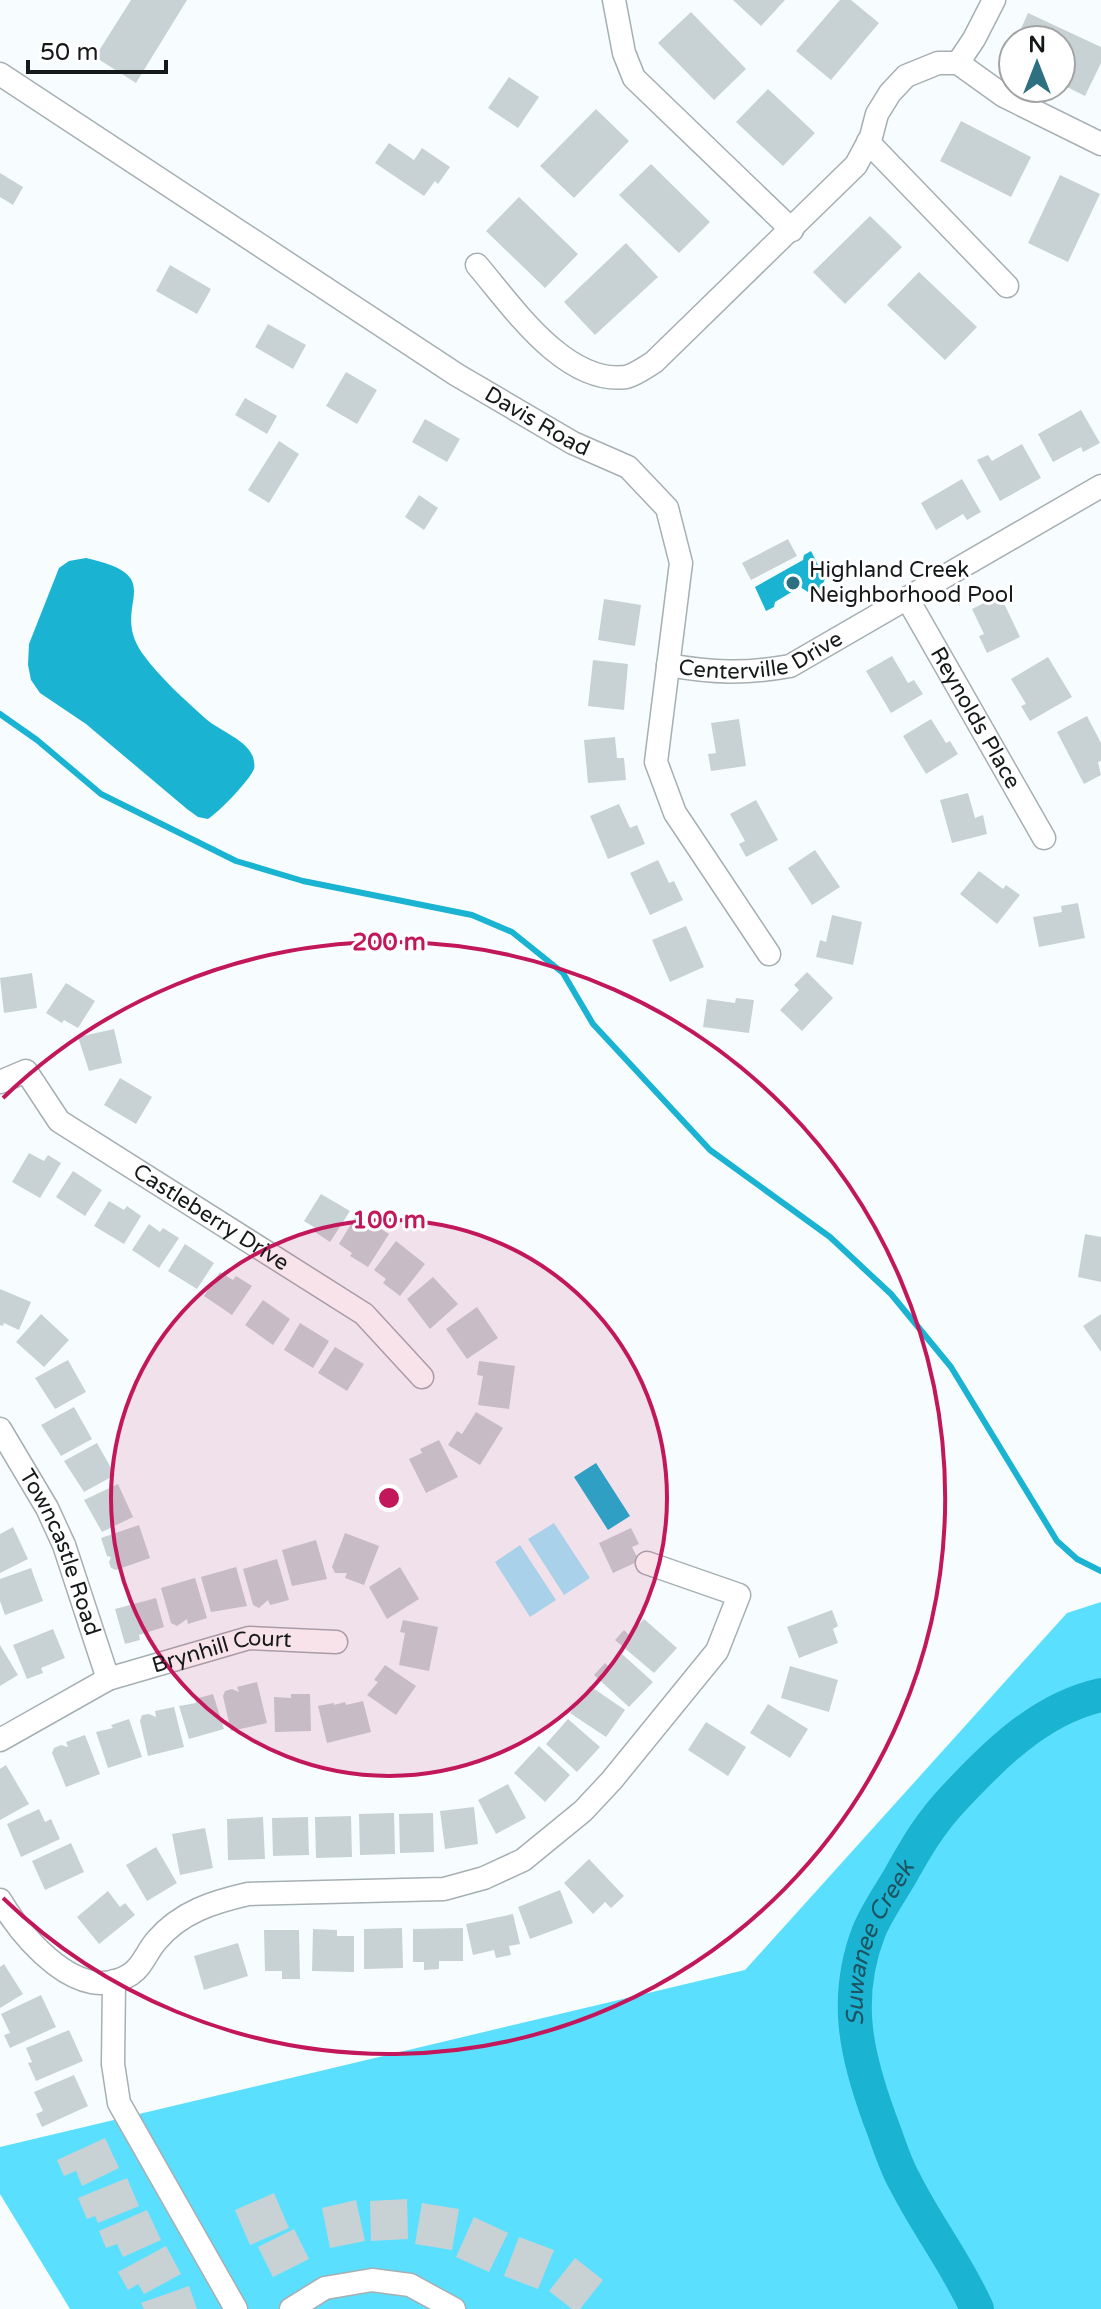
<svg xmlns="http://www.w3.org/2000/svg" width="1101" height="2309" font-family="'Varela Round',sans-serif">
	<rect width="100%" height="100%" fill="#f7fdff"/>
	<path fill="#a7ebfe" d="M554,1523L590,1578L564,1595L528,1539Z
		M520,1545L556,1600L530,1617L495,1562Z"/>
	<path fill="#5bdfff" d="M1101,1602V2309H70L0,2194V2147L745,1970L1067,1613Z"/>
	<path fill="#1bb3d2" d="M811,551L825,579L820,590L808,592L800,587L775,602L774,607L766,611L755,587L803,560L804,555Z
		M86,558C173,577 108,604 142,653C160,678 184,699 206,719C220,731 247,740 253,757C254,760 255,767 254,769C250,780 218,813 208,819L198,817L187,809L86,724L40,693L31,680L28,665L29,644L59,568L69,561Z
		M596,1463L630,1516L608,1530L574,1477Z"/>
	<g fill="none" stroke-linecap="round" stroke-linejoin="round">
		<path stroke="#1bb3d2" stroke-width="6" d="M0,714L37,740L101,794L236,861L303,881L472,915L512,932L563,973L593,1024L710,1150L830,1237L891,1294L951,1367L1057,1541L1077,1559L1101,1571"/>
		<path stroke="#1bb3d2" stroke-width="34" id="s1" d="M977,2309C957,2264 927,2226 905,2182C894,2163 888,2140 880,2120C856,2055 843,1998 869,1931C877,1912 889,1895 899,1878C916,1848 930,1823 954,1798C994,1755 1041,1708 1101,1695"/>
	</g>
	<path fill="#c8d2d4" d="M131,0H187L136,83L95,57Z
		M733,0H785L761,26Z
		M840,0H851L879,23L831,80L796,51Z
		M691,12L746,69L714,100L658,43Z
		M1028,13L1101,47V63L1085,96L1061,84V40H1016Z
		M509,77L539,97L518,128L488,108Z
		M768,89L815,133L783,166L736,122Z
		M596,109L629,141L574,198L540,166Z
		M961,121L1031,157L1011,197L940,161Z
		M389,143L414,160L422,148L450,167L438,184L435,181L424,196L375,163Z
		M651,164L710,222L679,253L619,195Z
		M0,173L23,187L13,205L0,197Z
		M1060,175L1100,194L1068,262L1028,243Z
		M519,197L578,254L545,288L486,231Z
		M870,216L902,247L845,304L813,272Z
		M626,243L658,277L595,335L564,302Z
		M170,265L211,289L197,314L156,291Z
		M919,272L977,327L945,360L887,305Z
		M268,324L306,345L293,369L255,347Z
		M346,372L377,390L357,424L326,406Z
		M245,398L277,416L267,434L235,415Z
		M1081,410L1100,443L1083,452L1081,447L1053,462L1038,434Z
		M425,419L460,439L447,462L412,442Z
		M279,441L299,454L269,503L248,490Z
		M1022,444L1041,478L1000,501L977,460L988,455L992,461Z
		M962,479L981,512L967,520L963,514L936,530L921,503Z
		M419,495L438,508L424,530L405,517Z
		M788,539L797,556L751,580L742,563Z
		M1000,595L1020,637L987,653L979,636L984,634L972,609Z
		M604,599L641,605L635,646L598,640Z
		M892,656L908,683L914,680L923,694L891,713L866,671Z
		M1048,657L1072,697L1030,721L1021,706L1026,704L1011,679Z
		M593,660L628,664L624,710L588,706Z
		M1087,716L1101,743V761L1098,762L1101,775L1084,784L1057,732Z
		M739,719L746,766L711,771L708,754L716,753L711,723Z
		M931,719L946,743L950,741L958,754L926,774L903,736Z
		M615,737L617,758H624L626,780L588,783L584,740Z
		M968,793L975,818L983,815L987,834L952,843L940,800Z
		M756,800L778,840L746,857L739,844L745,841L730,814Z
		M619,804L630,828L637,825L645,844L608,859L590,816Z
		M815,850L840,887L812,905L788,868Z
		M658,860L669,883L674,881L683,900L650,915L630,873Z
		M979,871L1003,889L1006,885L1020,895L997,924L960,894Z
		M1078,903L1085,938L1039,947L1033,917L1062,912L1061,906Z
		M832,915L862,922L853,965L816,957L820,940L826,942Z
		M686,926L704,967L670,982L652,940Z
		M807,972L833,998L802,1031L780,1010L799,990L794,985Z
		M32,973L37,1008L4,1013L0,978Z
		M66,983L95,1001L78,1028L64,1020L62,1023L46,1013Z
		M736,998L754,1000L749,1033L703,1027L707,999L735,1003Z
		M114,1029L122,1063L89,1071L78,1037Z
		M120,1078L152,1097L136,1124L104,1105Z
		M29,1153L44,1161L48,1155L61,1163L40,1198L12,1182Z
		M73,1171L102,1190L85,1216L56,1197Z
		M321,1194L350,1211L330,1242L315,1232L317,1229L304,1221Z
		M109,1201L124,1210L127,1206L141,1216L124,1244L94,1226Z
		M357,1214L389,1234L368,1267L350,1256L352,1253L339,1244Z
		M149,1224L160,1232L163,1228L179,1238L159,1268L132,1250Z
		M1085,1234L1101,1237V1282L1078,1277Z
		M396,1241L425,1264L400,1296L383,1283L386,1279L374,1270Z
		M185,1244L214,1263L197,1289L168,1271Z
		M220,1272L233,1280L236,1276L252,1286L232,1315L204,1296Z
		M433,1277L458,1304L430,1329L407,1299Z
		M0,1289L31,1302L19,1330L4,1323L3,1326L0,1325Z
		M263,1300L290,1319L273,1345L245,1325Z
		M477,1307L498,1338L467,1359L446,1329Z
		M41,1314L69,1340L44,1367L16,1342Z
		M1101,1314V1352L1083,1326Z
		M300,1323L329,1341L313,1368L284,1350Z
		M335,1347L364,1364L347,1391L318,1373Z
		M68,1360L86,1392L55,1409L35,1378Z
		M479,1361L515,1366L509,1409L478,1405L483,1376L477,1375Z
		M74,1407L92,1439L61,1456L41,1425Z
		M476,1412L503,1428L480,1465L448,1445L457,1431L462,1434Z
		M439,1440L458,1477L426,1493L409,1459L422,1453L420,1449Z
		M97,1443L115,1475L84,1492L64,1461Z
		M118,1484L133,1517L102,1532L84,1500Z
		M139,1525L150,1558L116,1570L111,1568L109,1562L111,1557L107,1556L101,1538Z
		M13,1527L28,1559L0,1573V1534Z
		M631,1528L639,1544L632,1547L639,1561L613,1573L599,1543Z
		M345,1533L379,1546L364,1585L345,1578L347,1573H335L332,1567Z
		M316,1540L327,1579L292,1586L282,1550Z
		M277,1559L289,1600L270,1605L268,1600L259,1608L253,1605L243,1569Z
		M236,1567L247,1606L211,1612L201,1577Z
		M400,1567L419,1599L387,1619L369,1587Z
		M31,1568L43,1601L5,1615L0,1601V1579Z
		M195,1578L207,1618L188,1624L187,1619L177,1626L171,1623L161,1588Z
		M156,1598L164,1627L139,1635L140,1640L125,1644L115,1609Z
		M832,1610L838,1626L833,1629L838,1643L799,1658L787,1627Z
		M644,1619L677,1648L654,1673L615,1640L624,1630L629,1635Z
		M403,1620L438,1627L429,1671L399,1665L405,1633L400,1632Z
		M53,1629L65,1658L41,1668L43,1673L27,1679L13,1645Z
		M0,1645L18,1675L0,1686Z
		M622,1654L653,1682L629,1707L594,1675L605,1663L610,1668Z
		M385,1665L416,1686L396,1715L367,1695L378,1682L374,1680Z
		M790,1666L838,1680L829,1712L781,1698Z
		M257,1682L267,1723L231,1731L223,1696L225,1691L232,1689L239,1692L237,1687Z
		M590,1686L625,1710L606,1737L570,1713Z
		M213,1694L224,1729L189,1739L179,1706L196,1703L195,1699Z
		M291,1694H310L311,1731L275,1732L274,1697L291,1698Z
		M363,1701L371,1732L327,1743L318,1706L334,1703V1705L345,1702L346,1705Z
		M768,1704L808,1729L790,1758L750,1733Z
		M174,1707L184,1747L148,1756L140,1721L142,1715L149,1714L156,1717L155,1711Z
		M129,1719L142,1757L108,1768L96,1732L113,1728L111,1725Z
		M568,1719L600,1747L577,1772L546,1744Z
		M706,1722L746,1747L728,1776L688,1750Z
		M85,1735L100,1774L66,1787L52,1753L54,1748L61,1745L68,1747L66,1742Z
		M539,1746L570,1775L545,1802L514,1773Z
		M6,1765L29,1804L0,1820V1769Z
		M508,1784L526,1818L496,1834L478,1800Z
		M474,1807L478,1844L445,1849L440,1811Z
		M39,1809L45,1822L51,1819L60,1839L21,1857L7,1824Z
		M394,1813L395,1854L360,1855L359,1814Z
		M433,1813L434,1852L400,1853L399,1814Z
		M351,1816L352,1857L316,1858L315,1817Z
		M263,1817L265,1859L228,1860L227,1819Z
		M308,1817L309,1855L273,1856L272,1818Z
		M205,1828L213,1868L180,1875L172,1834Z
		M71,1843L84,1872L45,1890L32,1861Z
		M156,1847L177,1883L147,1901L126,1865Z
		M589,1859L624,1896L611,1908L605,1902L593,1914L564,1883Z
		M560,1890L573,1923L530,1939L518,1907Z
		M108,1891L120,1907L125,1903L135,1915L99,1944L77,1917Z
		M513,1914L520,1944L509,1946L511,1955L496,1958L494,1950L473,1955L466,1924Z
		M402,1928L403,1968L364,1969V1929Z
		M463,1928V1961H439V1969L424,1970V1962H413V1929Z
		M313,1929L337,1930V1936H354V1972L312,1971Z
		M264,1930H299L300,1979H282V1971H265Z
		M238,1943L248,1976L204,1990L194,1956Z
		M4,1964L23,1994L0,2008V1967Z
		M41,1995L56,2027L10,2048L4,2035L10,2033L1,2014Z
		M69,2030L83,2061L36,2081L28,2063L32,2062L26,2048Z
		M74,2075L88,2106L42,2127L36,2114L43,2111L34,2092Z
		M105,2138L119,2168L82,2186L76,2171L64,2176L57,2160Z
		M127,2178L139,2206L98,2223L95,2216L87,2219L78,2198Z
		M274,2193L289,2228L250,2245L235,2210Z
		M407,2199L408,2239L371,2241L370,2201Z
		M356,2200L365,2241L330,2248L322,2208Z
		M422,2203L459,2209L452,2250L415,2244Z
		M147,2210L161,2240L123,2257L117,2244L106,2248L99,2231Z
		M474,2217L508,2233L489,2272L456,2257Z
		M294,2229L309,2259L273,2277L258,2247Z
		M519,2237L554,2250L538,2289L504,2276Z
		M166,2246L181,2274L144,2294L138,2284L128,2290L118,2272Z
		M575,2258L603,2280L580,2309H572L549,2291Z
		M189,2286L197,2309H144L141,2303Z"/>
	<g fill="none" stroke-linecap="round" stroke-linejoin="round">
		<g stroke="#a6afb2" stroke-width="25">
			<g id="minor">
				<path d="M614,0L624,53L634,78L792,230"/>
				<path d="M958,63L974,39L994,0"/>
				<path id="s2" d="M0,74L457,375L573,443L628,467L667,508L681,563L656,762L675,813L769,954"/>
				<path d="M868,142L1007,286"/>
				<path d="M477,265C512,306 565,385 626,377C635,375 646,367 654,362L856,165L871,137L877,114L890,93L906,76L938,63H958L1004,96L1101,144"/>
				<path id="s3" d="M907,598L1044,838"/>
				<path id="s4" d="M668,665C713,673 745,674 790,666L1101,486"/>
				<path id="s5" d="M0,1082L26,1071L59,1121L364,1314L422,1377"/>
				<path id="s6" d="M0,1429L47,1508L64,1545L108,1679"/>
				<path id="s7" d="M0,1740L108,1679L249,1638L336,1642"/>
				<path d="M0,1900C23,1938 80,2008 131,1974C143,1966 147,1951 157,1940C181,1912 213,1902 248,1894L444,1889L484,1878L523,1860L583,1811L612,1780L717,1651L739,1595L647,1563"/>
				<path d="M114,1981L113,2064L119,2103L236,2309"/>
				<path d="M291,2309L325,2288L372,2280L410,2285L454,2309"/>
			</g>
		</g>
		<use href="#minor" stroke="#fff" stroke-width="22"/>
	</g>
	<circle cx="389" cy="1498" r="278" fill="#c2185b" fill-opacity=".12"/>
	<g fill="none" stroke="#c2185b" stroke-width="4">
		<circle cx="389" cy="1498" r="278"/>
		<path d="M3 1098A556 556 0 1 1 3 1898"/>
	</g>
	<circle fill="#2d7081" stroke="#fff" stroke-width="3" cx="793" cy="583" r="8"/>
	<g text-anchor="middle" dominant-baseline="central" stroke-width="6" stroke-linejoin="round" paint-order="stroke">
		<g font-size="22" fill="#16191a" stroke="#fff">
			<text stroke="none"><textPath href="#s2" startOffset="640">Davis Road</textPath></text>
			<text stroke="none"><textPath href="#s4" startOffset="96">Centerville Drive</textPath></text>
			<text stroke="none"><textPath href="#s3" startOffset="138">Reynolds Place</textPath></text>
			<text stroke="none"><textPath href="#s5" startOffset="268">Castleberry Drive</textPath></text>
			<text stroke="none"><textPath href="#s6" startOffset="138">Towncastle Road</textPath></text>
			<text stroke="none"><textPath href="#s7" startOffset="242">Brynhill Court</textPath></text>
		</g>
		<g font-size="22" fill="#16191a" stroke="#fff" text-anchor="start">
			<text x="809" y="570">Highland Creek<tspan x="809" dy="25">Neighborhood Pool</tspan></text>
		</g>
		<g font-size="24" font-style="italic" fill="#1d5462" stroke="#fff">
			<text stroke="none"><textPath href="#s1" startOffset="398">Suwanee Creek</textPath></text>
		</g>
	</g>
	<circle cx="389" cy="1498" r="12" fill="#c2185b" stroke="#fff" stroke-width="4"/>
	<g font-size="24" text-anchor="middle" font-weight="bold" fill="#c2185b" stroke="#fff" stroke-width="6" stroke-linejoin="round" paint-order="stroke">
		<text x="389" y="950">200 m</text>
		<text x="389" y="1228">100 m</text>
	</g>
	<g transform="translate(1037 64)"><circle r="38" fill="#ffffff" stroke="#a2a3a3" stroke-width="2"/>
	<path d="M0-6L14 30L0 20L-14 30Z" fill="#2d7081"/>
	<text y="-12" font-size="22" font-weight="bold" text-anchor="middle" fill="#16191a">N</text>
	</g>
	<path d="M28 60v12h138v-12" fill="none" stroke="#16191a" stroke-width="4"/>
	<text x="40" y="60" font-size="24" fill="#16191a" stroke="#ffffff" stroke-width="6" paint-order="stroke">50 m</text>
</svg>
